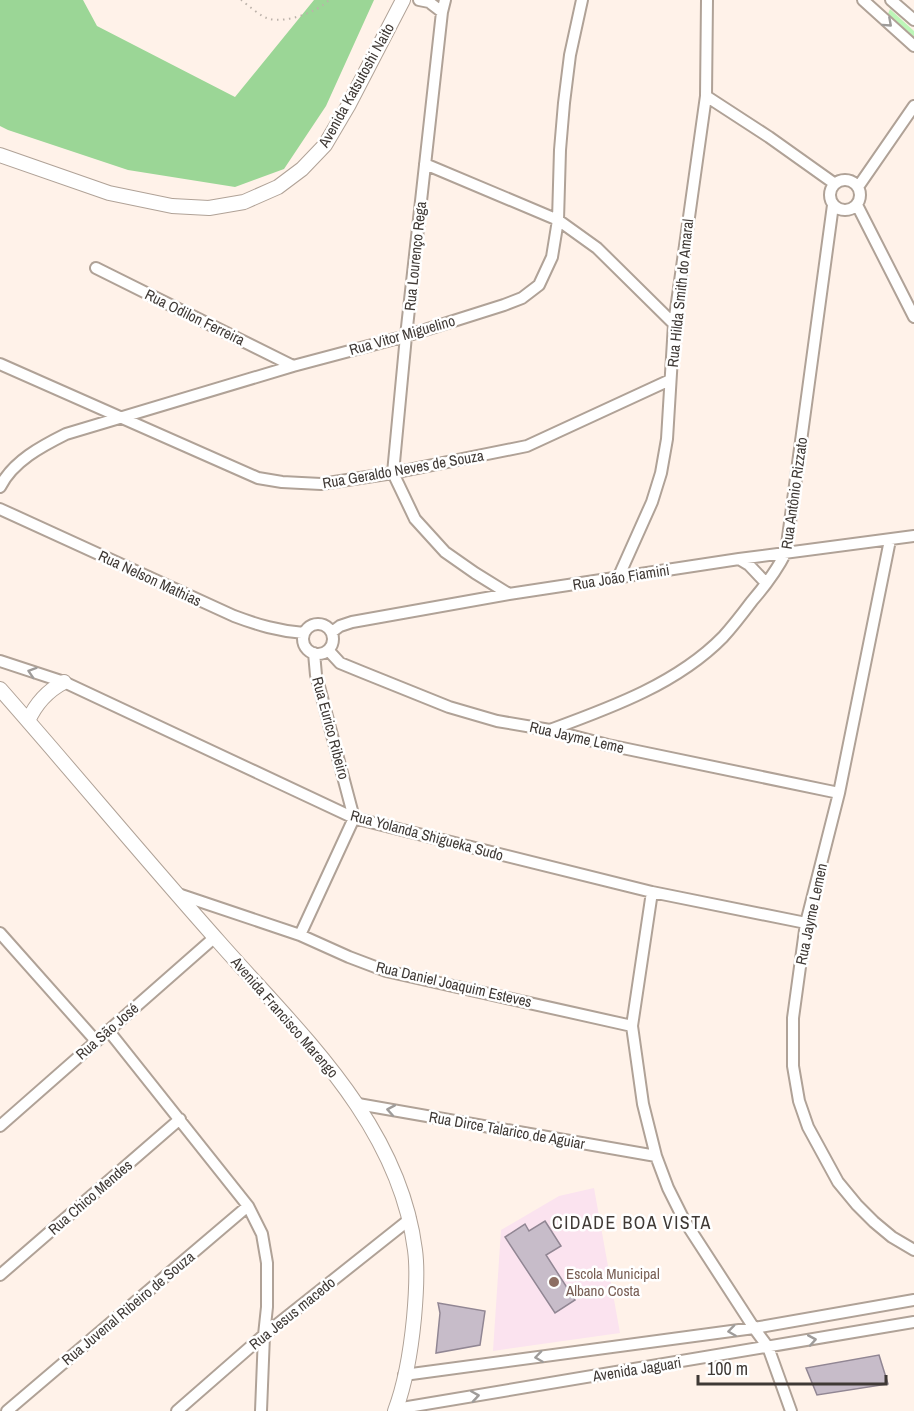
<svg xmlns="http://www.w3.org/2000/svg" width="914" height="1411" font-family="'Archivo Narrow',sans-serif">
	<rect width="100%" height="100%" fill="#fff2e9"/>
	<path fill="#fbe3ef" d="M594,1188L620,1333L493,1351L501,1230L559,1196Z"/>
	<path fill="#bdf7b8" d="M890,9L914,31V37L888,14Z"/>
	<path fill="#9bd696" d="M0,0H83L97,26L235,97L314,0H374L326,106L284,169L235,187L128,170L8,130L0,126Z"/>
	<path fill="#c7bcc9" stroke="#918693" stroke-width="1.5" d="M545,1221L561,1246L546,1255L575,1300L555,1313L505,1237L525,1224L529,1231Z
		M438,1303L485,1311L480,1345L436,1353L440,1313Z
		M879,1355L888,1384L817,1395L806,1368Z"/>
	<g fill="none" stroke-linecap="round" stroke-linejoin="round">
		<g stroke="#b0a297" stroke-width="14">
			<path id="minor" d="M419,0L429,2L442,12
				M445,0L442,12L406,336L393,473L415,519L445,552L475,573L509,594
				M863,0L914,46
				M891,0L914,20
				M706,96L769,137L835,184
				M425,164L558,220L597,248L674,324
				M830 195a15 15 0 1 1 30 0a15 15 0 1 1-30 0Z
				M858,187L914,106
				M857,205L914,317
				M96,268L293,366
				M0,364L258,478L282,482L321,484L393,473L527,446L670,380
				M0,487C13,461 42,446 66,434L293,366L406,336L504,305L522,298L539,285L552,257L558,220L560,150L564,103L570,55L582,0
				M0,509L234,616C258,625 278,631 304,633
				M890,540L839,793L806,923L793,1018V1066L799,1101L808,1127L838,1182L857,1205L874,1222L892,1237L914,1250
				M739,559L749,565L766,583
				M618,578L652,502L661,473L667,439L674,324L706,96L707,0
				M303 639a15 15 0 1 1 30 0a15 15 0 1 1-30 0Z
				M332,632L340,626L352,622L509,594L739,559L914,536
				M328,650L340,663L362,672L449,707L497,721L550,730L608,745L839,793
				M0,661L64,682L354,818L652,892L806,923
				M550,730C610,708 677,684 723,637C733,626 743,613 752,601C765,586 777,570 786,552L833,205
				M652,892L632,1026L643,1104L656,1156L668,1188L684,1220L754,1328L768,1347L791,1411
				M178,894L300,935L349,957L386,971L632,1026
				M0,933L96,1041
				M300,935L354,818L316,675L314,653
				M108,1030L248,1206L262,1234L267,1263V1307L264,1335L261,1411
				M358,1104L656,1156
				M0,1126L215,937
				M0,1275L180,1119
				M404,1375L754,1328L914,1300
				M396,1409L914,1322
				M7,1411L248,1206
				M177,1411L264,1335L410,1219"/>
		</g>
		<g stroke="#b0a297" stroke-width="16">
			<path id="secondary" d="M0,155L109,193L172,206L209,208L244,202L278,187L302,169L325,145L348,106L403,0
				M0,689C74,773 145,859 219,942C299,1033 399,1123 415,1250C418,1272 416,1296 414,1318C411,1349 406,1382 395,1411
				M28,721C36,703 47,691 64,682"/>
		</g>
		<path stroke="#bcb2aa" stroke-width="2" stroke-dasharray="1.5 4.5" stroke-linecap="butt" d="M241,0C248,5 262,18 270,19C287,23 317,12 329,0"/>
		<use href="#minor" stroke="#fff" stroke-width="10"/>
		<use href="#secondary" stroke="#fff" stroke-width="14"/>
	</g>
	<defs><path id="oneway-chevron" d="M-2-3.5L2.5 0L-2 3.5" fill="none" stroke-width="1.6" stroke-linecap="round" stroke-linejoin="round" transform="scale(1.5)"/></defs>
	<g stroke="#9f9c9a">
		<use href="#oneway-chevron" transform="translate(888 23) rotate(42)"/>
		<use href="#oneway-chevron" transform="translate(32 672) rotate(-162)"/>
		<use href="#oneway-chevron" transform="translate(391 1110) rotate(-170)"/>
		<use href="#oneway-chevron" transform="translate(732 1331) rotate(172)"/>
		<use href="#oneway-chevron" transform="translate(812 1340) rotate(-10)"/>
		<use href="#oneway-chevron" transform="translate(539 1357) rotate(172)"/>
		<use href="#oneway-chevron" transform="translate(475 1396) rotate(-9)"/>
	</g>
	<circle fill="#8d6e63" stroke="#fff" stroke-width="2" cx="554" cy="1282" r="6"/>
	<g text-anchor="middle" dominant-baseline="central" stroke-width="5" stroke-linejoin="round" paint-order="stroke">
		<g font-size="15" fill="#3f3935" stroke="#fff">
			<text transform="translate(356 85) rotate(-61)">Avenida Katsutoshi Naito</text>
			<text transform="translate(415 256) rotate(-84)">Rua Lourenço Rega</text>
			<text transform="translate(680 293) rotate(-84)">Rua Hilda Smith do Amaral</text>
			<text transform="translate(195 317) rotate(26)">Rua Odilon Ferreira</text>
			<text transform="translate(402 335) rotate(-16)">Rua Vitor Miguelino</text>
			<text transform="translate(403 469) rotate(-10)">Rua Geraldo Neves de Souza</text>
			<text transform="translate(794 493) rotate(-82)">Rua Antônio Rizzato</text>
			<text transform="translate(621 577) rotate(-9)">Rua João Fiamini</text>
			<text transform="translate(150 578) rotate(25)">Rua Nelson Mathias</text>
			<text transform="translate(331 728) rotate(75)">Rua Eurico Ribeiro</text>
			<text transform="translate(577 737) rotate(13)">Rua Jayme Leme</text>
			<text transform="translate(427 835) rotate(15)">Rua Yolanda Shigueka Sudo</text>
			<text transform="translate(811 914) rotate(-78)">Rua Jayme Lemen</text>
			<text transform="translate(454 984) rotate(13)">Rua Daniel Joaquim Esteves</text>
			<text transform="translate(285 1017) rotate(49)">Avenida Francisco Marengo</text>
			<text transform="translate(107 1031) rotate(-41)">Rua São José</text>
			<text transform="translate(507 1130) rotate(10)">Rua Dirce Talarico de Aguiar</text>
			<text transform="translate(90 1197) rotate(-41)">Rua Chico Mendes</text>
			<text transform="translate(128 1308) rotate(-40)">Rua Juvenal Ribeiro de Souza</text>
			<text transform="translate(292 1313) rotate(-39)">Rua Jesus macedo</text>
			<text transform="translate(637 1369) rotate(-9)">Avenida Jaguari</text>
		</g>
		<g font-size="15" fill="#785e54" stroke="#fff" text-anchor="start">
			<text x="566" y="1273">Escola Municipal<tspan x="566" dy="17">Albano Costa</tspan></text>
		</g>
		<g font-size="18" letter-spacing="1.5" fill="#3f3935" stroke="#fff">
			<text x="632" y="1222">CIDADE BOA VISTA</text>
		</g>
	</g>
	<path d="M698 1375v9h188v-9" fill="none" stroke="#3f3935" stroke-width="3"/>
	<text x="707" y="1375" font-size="18" fill="#3f3935" stroke="#ffffff" stroke-width="4.5" paint-order="stroke">100 m</text>
</svg>
